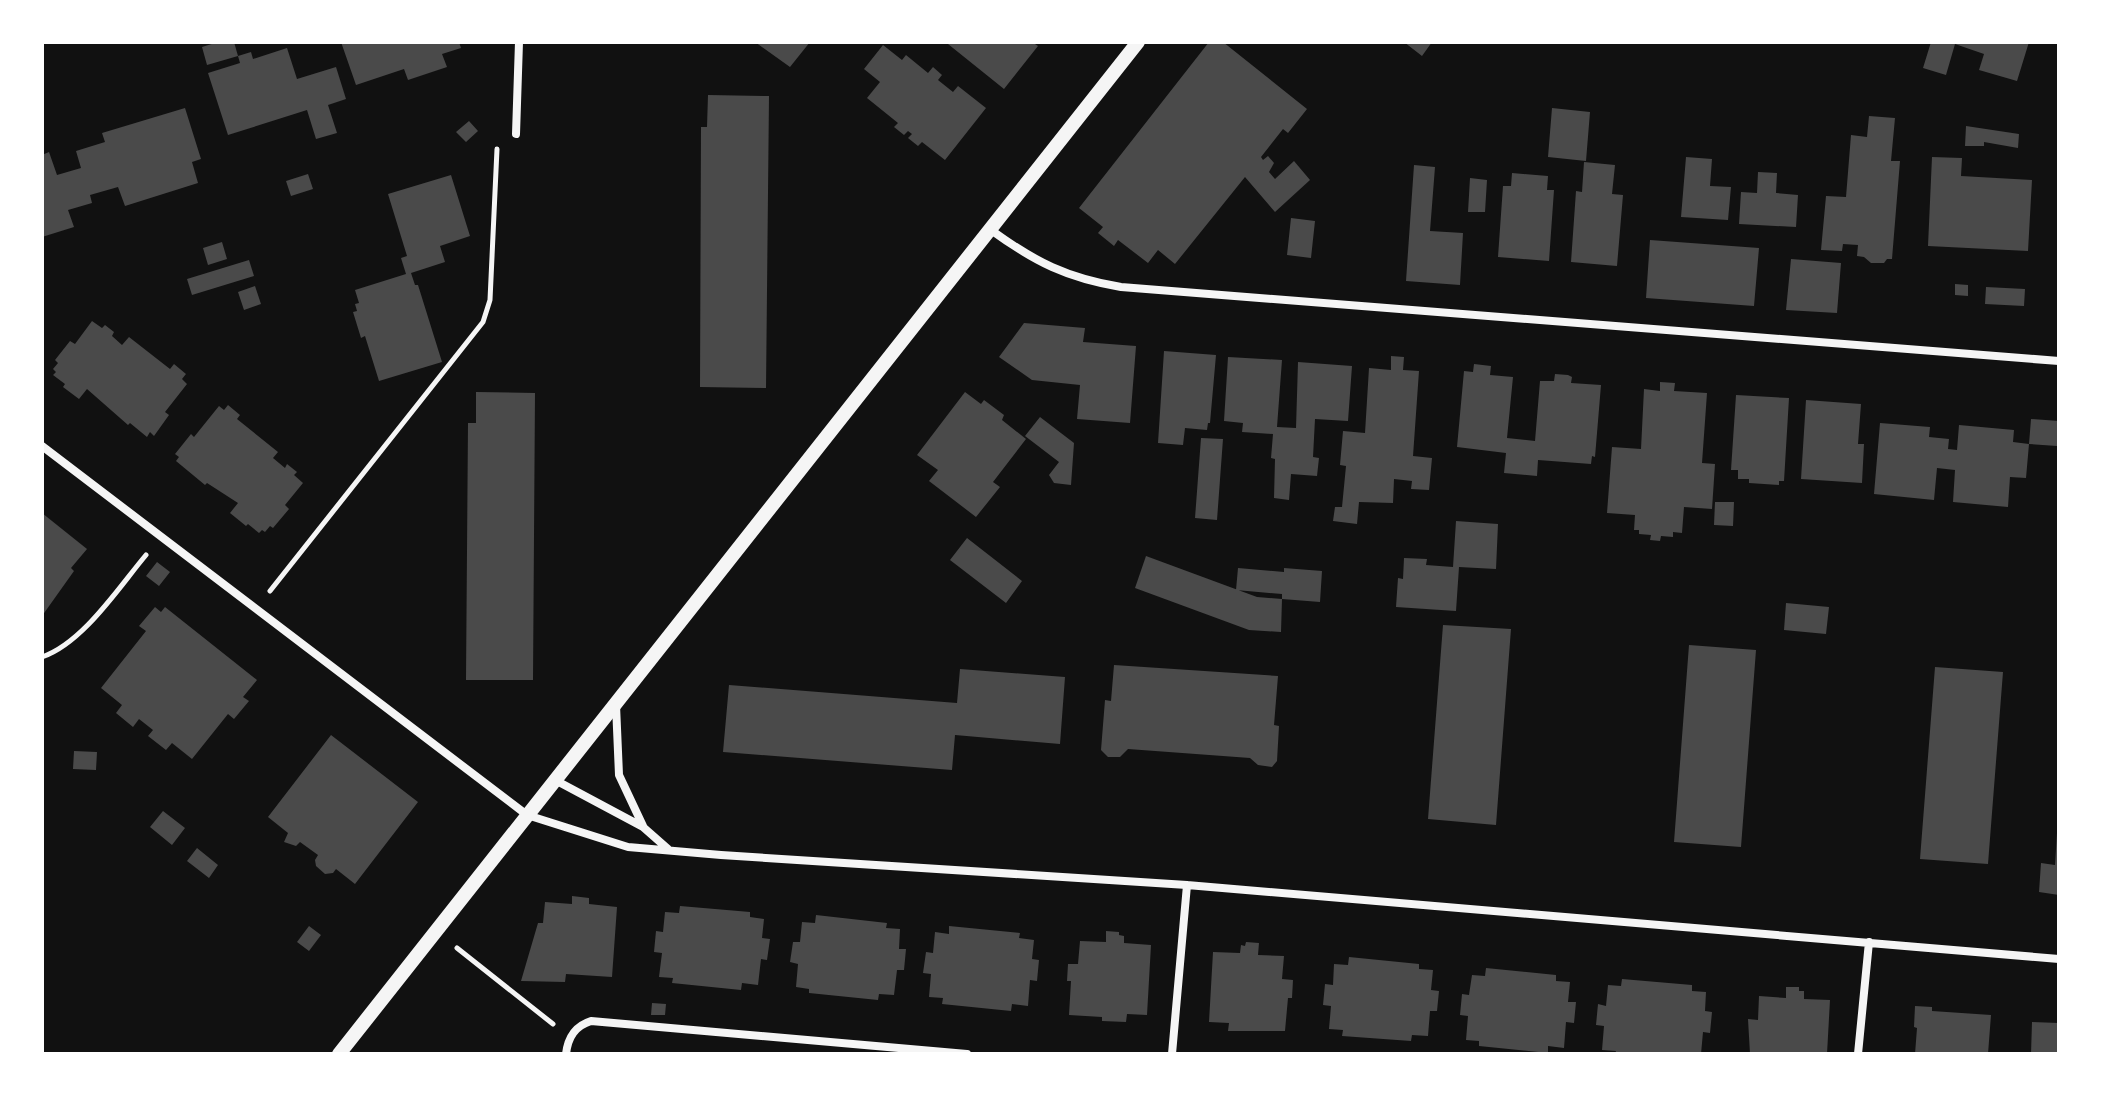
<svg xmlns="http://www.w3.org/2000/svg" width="2101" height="1096" font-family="Quicksand,sans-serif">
	<rect width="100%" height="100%" fill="#111"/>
	<path fill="#4a4a4a" d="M218,42H234L238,56L207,65L202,47Z
		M341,42H459L461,48L442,54L447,67L408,80L404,69L356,85Z
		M755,42H810L790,67Z
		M949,42H1032L1038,46L1004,89L948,44Z
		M1209,42H1223L1307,109L1288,133L1283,129L1261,157L1263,160L1268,156L1274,163L1269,172L1275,179L1294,161L1310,180L1275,212L1245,177L1175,264L1158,250L1148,263L1118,240L1114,246L1098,233L1103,227L1079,208Z
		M1404,42H1432L1422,56Z
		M1931,42H2029L2017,81L1979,70L1984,54L1955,44L1946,75L1923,68Z
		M883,45L902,60L906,55L928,73L933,67L942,75L938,80L953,92L958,86L986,108L945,160L922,142L918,146L908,138L912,134L908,131L904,135L894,127L898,123L867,98L880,82L864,69Z
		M287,48L297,79L336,67L346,99L328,105L337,133L316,139L307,110L228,135L208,73L240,63L238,56L251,52L253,59Z
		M708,95L769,96L766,388L700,387L701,127H707Z
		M185,108L201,159L192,162L198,183L125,206L118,187L90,195L92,203L68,210L74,227L42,237V155L49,152L57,175L81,168L76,151L105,142L102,133Z
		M1552,108L1590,112L1586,161L1548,157Z
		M1869,116L1895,118L1891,161H1900L1892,259H1887L1884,263H1871L1864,257L1857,256L1858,245L1843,244L1842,251L1821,250L1826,196L1846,197L1851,135L1867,137Z
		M469,121L478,131L466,142L456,132Z
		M1966,126L2019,134L2018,148L1984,142V146H1965Z
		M1686,157L1712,159L1710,186L1731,187L1728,220L1681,217Z
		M1932,157L1962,158L1961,176L2032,180L2028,251L1928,246Z
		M1584,162L1615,165L1612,194L1623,195L1617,266L1571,262L1576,191L1582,192Z
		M1414,165L1435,167L1430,231L1463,233L1460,285L1406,281Z
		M1758,172L1777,173L1776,193L1798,195L1796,227L1739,224L1741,192L1757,193Z
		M1512,173L1548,176L1547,190H1554L1549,261L1498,257L1503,186H1511Z
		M308,174L313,189L291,196L286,181Z
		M451,175L470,236L440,246L445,262L411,273L415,285H418L442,362L379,381L365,336L361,338L353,312L357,311L355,304L359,303L355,290L406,274L401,258L407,256L388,194Z
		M1470,178L1487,180L1485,212H1468Z
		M1291,218L1315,221L1311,258L1287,255Z
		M1650,240L1759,248L1754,306L1646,298Z
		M222,242L227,259L208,265L203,248Z
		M1791,259L1841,263L1837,313L1786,310Z
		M249,260L254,276L192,295L187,279Z
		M1955,284L1968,285V296L1955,295Z
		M255,286L261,304L244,310L238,292Z
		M1986,287L2025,289L2024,306L1985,304Z
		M92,321L102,328L105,325L114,332L112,336L122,345L129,337L170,369L174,364L186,374L182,379L187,384L165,412L169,415L154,436L150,432L147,437L130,423L128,425L87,389L79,399L63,387L65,384L53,375L56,372L53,369L58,363L55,360L70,341L75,344Z
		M1024,323L1085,328L1083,342L1136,346L1130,423L1077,419L1080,385L1032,380L999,357Z
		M1164,351L1216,355L1210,423H1208L1207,430L1185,428L1183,445L1158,443Z
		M1391,356L1404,357L1403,370L1419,371L1413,456L1432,458L1429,490L1411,489L1412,481L1394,479L1393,503L1359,502L1357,524L1333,521L1335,507H1342L1346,466L1340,465L1343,431L1365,433L1369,368L1391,370Z
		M1228,357L1282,360L1277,427L1296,428L1298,362L1352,366L1348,421L1315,419L1313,457L1319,458L1317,476L1291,474L1289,500L1274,498L1275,459L1271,458L1273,434L1242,432L1243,423L1224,421Z
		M1474,364L1491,366L1490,375L1513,377L1507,438L1535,441L1540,381H1554L1555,374L1568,375L1572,377L1571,383L1601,385L1595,457L1592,456L1591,464L1538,460L1537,476L1504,473L1506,453L1457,447L1464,371L1473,372Z
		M1660,382L1675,383L1674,391L1707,393L1702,463L1715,464L1712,509L1684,507L1682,533L1673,532V537L1661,536L1660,541L1650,540L1651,535L1639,534V530H1634L1635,515L1607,513L1612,447L1641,449L1644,389L1660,391Z
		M476,392L535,393L533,680H466L468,423H476Z
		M965,392L981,404L984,400L1004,415L1002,420L1026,439L993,482L1000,487L976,517L929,481L938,470L917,455Z
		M1736,395L1789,398L1784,481H1779V485L1749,483V479H1738V470H1731Z
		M1806,400L1861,404L1858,444H1864L1862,483L1801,479Z
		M228,405L240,415L237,419L278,452L273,458L285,468L287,464L297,472L294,475L303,483L285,505L289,509L273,528L270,526L265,532L262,530L259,533L248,524L246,526L230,513L238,503L207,483L205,485L176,461L179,457L175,454L191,434L194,437L219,406L224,410Z
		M1040,417L1074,443L1071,485L1054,483L1049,475L1059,462L1025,436Z
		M2031,419L2059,421L2057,446L2029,444Z
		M1880,423L1930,427L1929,437L1949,439L1948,449L1957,450L1959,425L2014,430L2013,442L2029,444L2026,478L2010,477L2008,507L1953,502L1955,470L1937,468L1934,500L1874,494Z
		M1201,438L1223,439L1217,520L1195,518Z
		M1715,502H1734L1733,526L1714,525Z
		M42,513L87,549L71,568L74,571L42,616Z
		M1456,521L1498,524L1496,569L1459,567L1456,611L1396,607L1398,578L1403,579L1404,558L1427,559L1426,565L1453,567Z
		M967,538L1022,581L1006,603L950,560Z
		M1146,556L1257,597L1282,599L1281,632L1249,630L1135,588Z
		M157,562L170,572L159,586L146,576Z
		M1238,568L1284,572V568L1322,571L1320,602L1282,599V594L1236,590Z
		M1786,603L1829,607L1826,634L1784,630Z
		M155,607L161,612L165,607L257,680L243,697L249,701L234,719L228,714L192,759L172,743L166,750L148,736L153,730L139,719L133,727L116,713L122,705L101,688L146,631L139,626Z
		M1443,625L1511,629L1496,825L1428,819Z
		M1689,645L1756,650L1741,847L1674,842Z
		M1114,665L1278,676L1274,725L1279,726L1277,761L1272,767L1258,765L1250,758L1128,749L1120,757H1108L1101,750L1105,700L1111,701Z
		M1935,667L2003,672L1988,864L1920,859Z
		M960,669L1065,677L1060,744L955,735L952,770L723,752L729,685L957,703Z
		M331,735L418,802L355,884L336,869L333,873L325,874L316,866L315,860L318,855L300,842L296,846L284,842L288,833L268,817Z
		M74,751L97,752L96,770L73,769Z
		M163,811L185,828L172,845L150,827Z
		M2057,833H2059V895L2039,892L2041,863L2055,865Z
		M197,848L218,865L209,878L187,861Z
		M572,896L589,898V904L617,907L612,977L566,974L565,982L521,981L538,923H543L545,902L572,904Z
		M680,906L750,912V917L764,919L762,938L770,939L767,960L761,959L758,985L742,983L741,990L672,983L673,978L659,977L662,953L654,952L656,931L663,932L665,912L679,913Z
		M816,915L887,923L886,928L900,929L899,949H906L904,970H897L894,995L879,994L878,1000L809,993V989L796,987L798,964L790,962L793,942H800L802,922L815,923Z
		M309,926L321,935L309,951L297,942Z
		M949,926L1020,933L1019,938L1034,940L1032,959L1039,960L1037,981L1030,980L1028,1006L1012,1004L1011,1011L942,1004L943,998L929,997L931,974L923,973L926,952L933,953L935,932L949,934Z
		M1106,931L1119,932V935L1124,936V943L1151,945L1147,1015L1127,1014L1126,1022L1102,1021V1017L1069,1015L1071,981H1067L1068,964H1078L1080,941L1106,942Z
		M1246,942L1259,943L1258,955L1284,956L1282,979L1293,980L1292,998H1288L1285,1031H1228L1229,1023L1209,1022L1213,952L1240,953L1241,945L1245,946Z
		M1349,957L1419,964V969L1433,970L1431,990L1439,991L1437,1011H1430L1428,1036L1412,1035L1411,1041L1342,1036L1343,1030L1329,1029L1331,1006L1323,1005L1325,984L1333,985L1334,964L1348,965Z
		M1486,968L1556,975V981L1570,982L1568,1002H1576L1574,1023L1566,1022L1564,1048L1548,1046V1053L1479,1046V1041L1466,1040L1468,1016L1460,1015L1462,994L1469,995L1472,975L1485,976Z
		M1622,979L1692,985V991L1706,992L1705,1011L1712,1012L1710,1033L1703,1032L1701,1054H1615L1616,1051L1602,1050L1604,1026L1596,1025L1598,1004L1606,1006L1608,985L1621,986Z
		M1786,987H1799V991H1804V999L1830,1000L1827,1054H1750L1748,1019L1758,1020L1759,996L1786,998Z
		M652,1003L666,1004L665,1015H651Z
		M1915,1006L1932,1007V1011L1991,1015L1988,1054H1915L1917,1028L1914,1027Z
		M2032,1022L2059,1023V1054H2031Z"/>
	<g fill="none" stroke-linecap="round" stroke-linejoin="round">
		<path stroke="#f5f5f5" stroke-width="5" d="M270,591L483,322L490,300L497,149
			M42,657C83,643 119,587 146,555
			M457,948L553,1024"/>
		<path stroke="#f5f5f5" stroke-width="8" d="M516,134L519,42
			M991,230C1035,262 1067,278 1121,287L2059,361
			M42,446L527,815L628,847L721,855L1187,885L2059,959
			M616,705L619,775L643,826
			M555,780L643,827L668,849
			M566,1054C568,1037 575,1026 591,1021L967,1054
			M1172,1054L1187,885
			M1858,1054L1869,942"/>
		<path stroke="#f5f5f5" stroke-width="14" d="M339,1054L1138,42"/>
	</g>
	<rect width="2101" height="1096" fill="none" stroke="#ffffff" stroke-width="88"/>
</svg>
